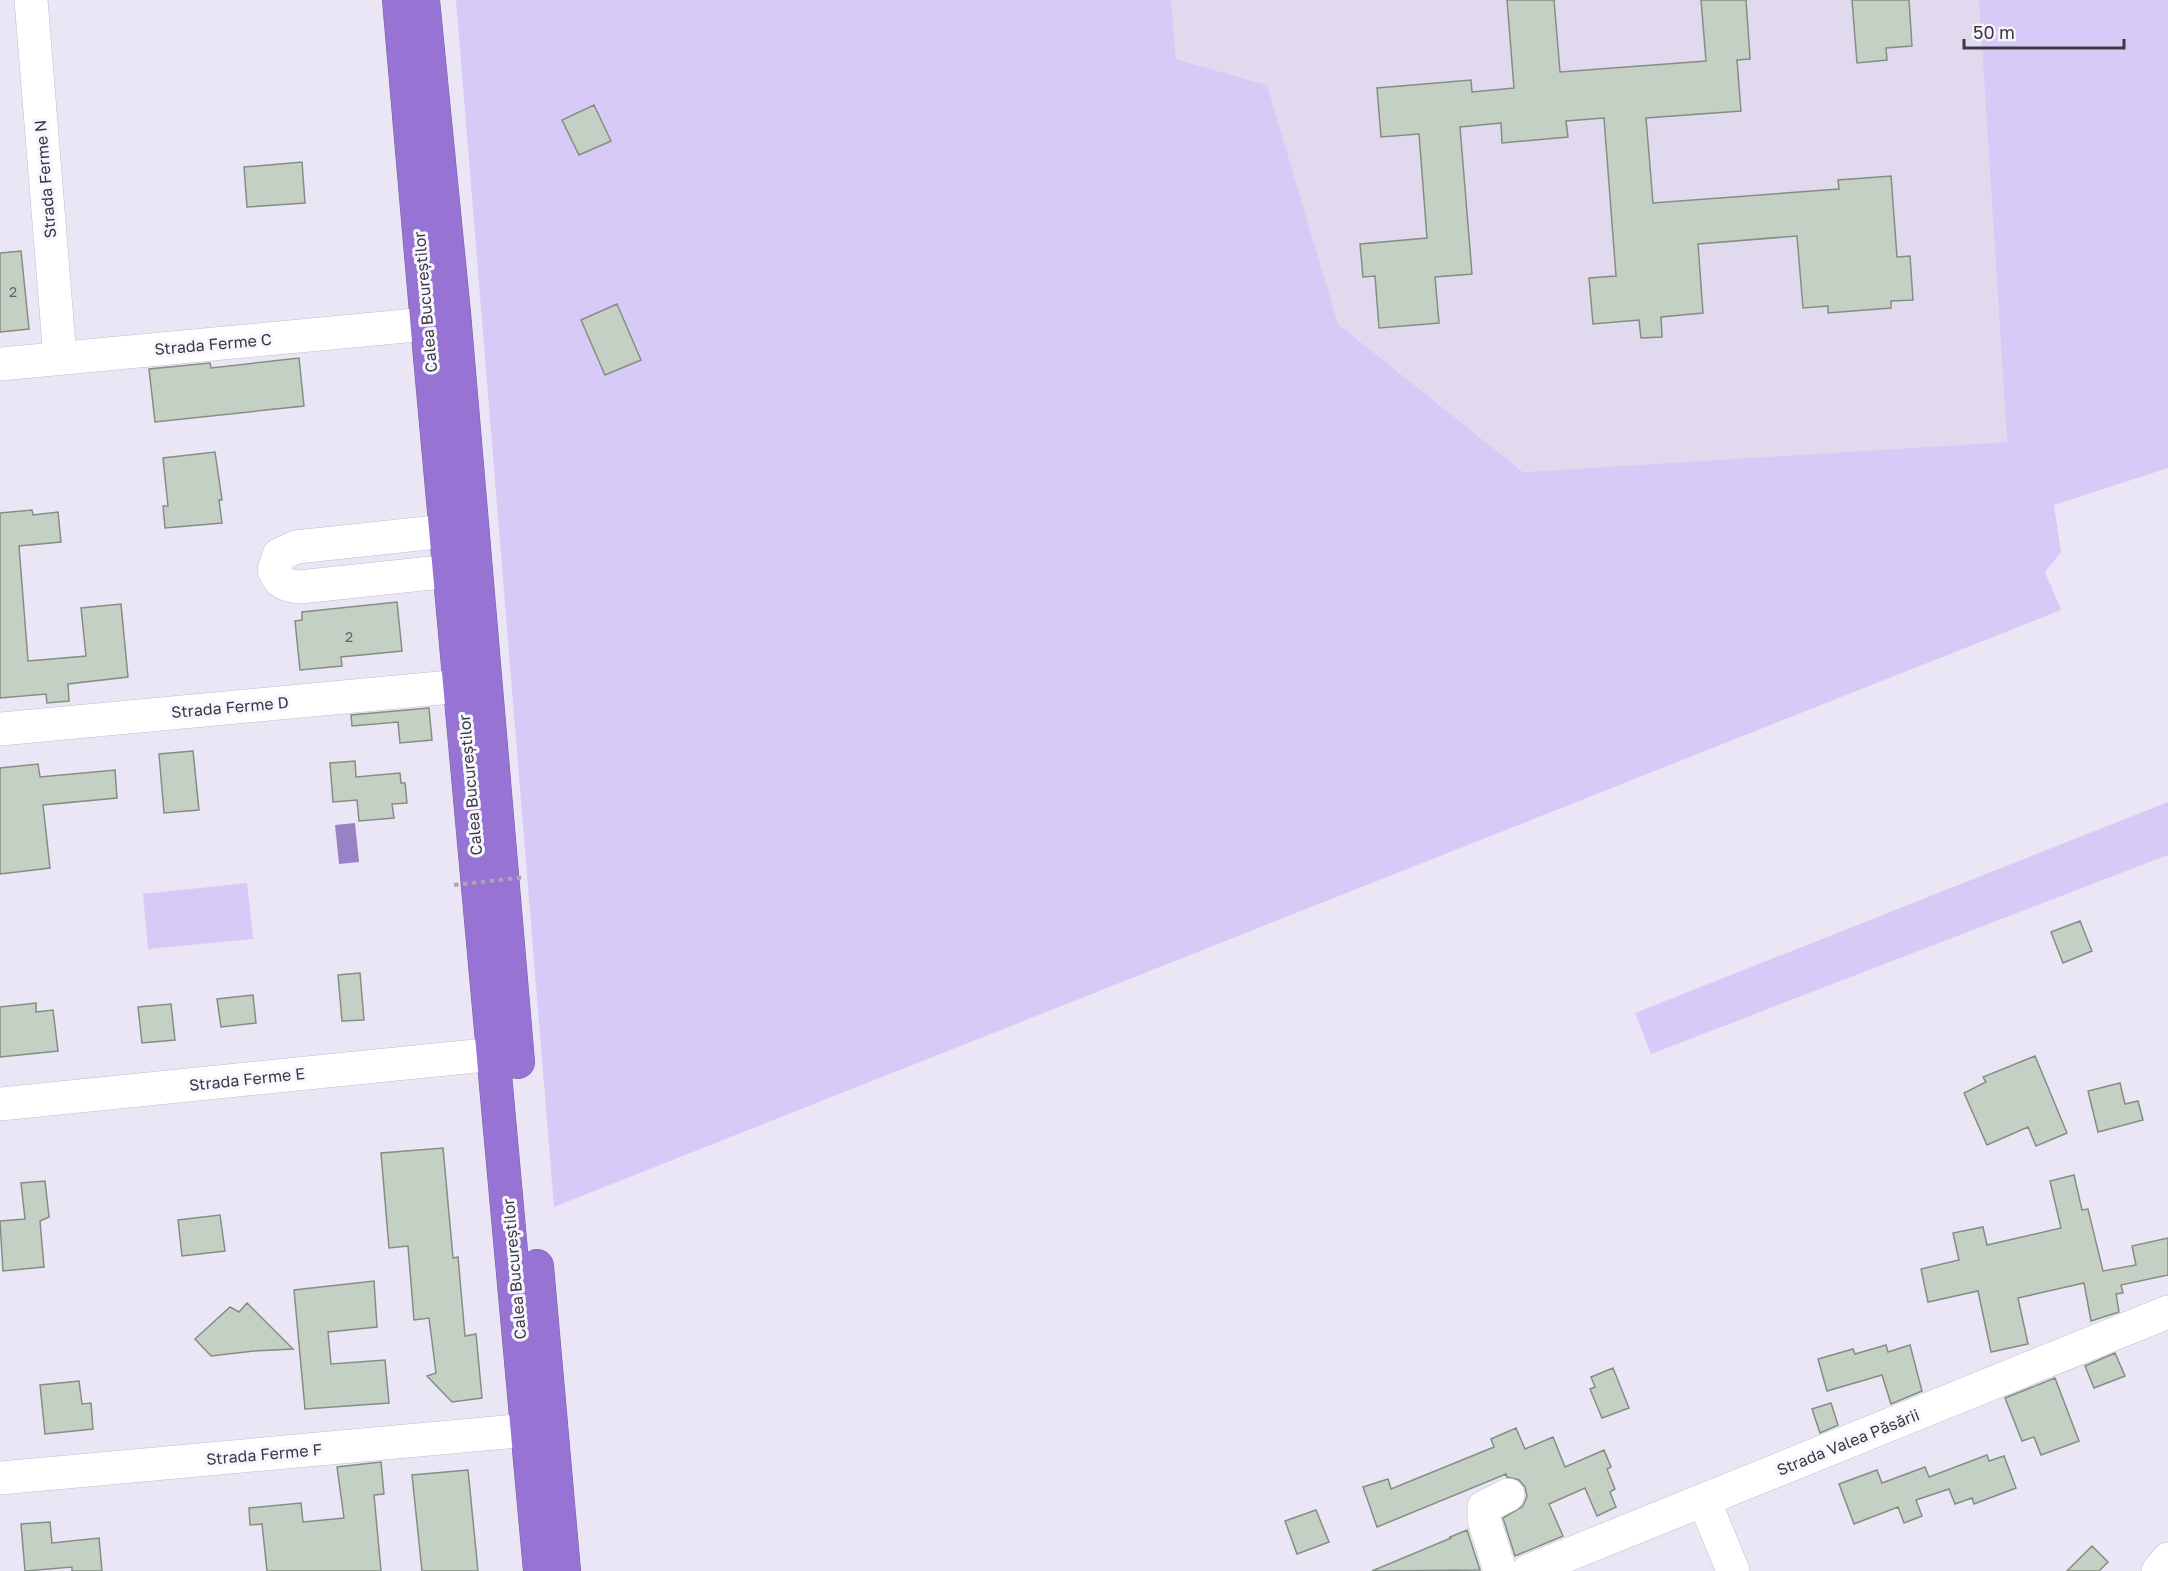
<svg xmlns="http://www.w3.org/2000/svg" width="2168" height="1571" font-family="'Golos Text',sans-serif">
	<rect width="100%" height="100%" fill="#ebe6f5"/>
	<path fill="#e1daef" d="M1171,0H1979L2007,442L1523,472L1338,324L1267,85L1176,59Z"/>
	<path fill="#d7caf6" d="M456,0H1171L1176,59L1267,85L1338,324L1523,472L2007,442L1979,0H2168V468L2054,505L2061,552L2045,572L2061,610L554,1207Z
		M2168,802V855L1651,1054L1635,1013Z
		M247,883L253,939L148,949L143,894Z"/>
	<path fill="#9881c5" d="M355,823L359,862L339,864L335,825Z"/>
	<path fill="#c5d0c4" stroke="#848e84" stroke-width="1.5" d="M1507,0H1554L1560,72L1706,61L1701,0H1746L1750,59L1737,60L1741,111L1646,118L1653,203L1839,189L1838,180L1891,176L1897,257L1910,256L1913,300L1891,301V308L1828,313V306L1803,308L1797,236L1698,244L1703,313L1661,317L1662,337L1641,338L1639,320L1593,324L1589,278L1616,276L1604,118L1566,121L1568,137L1502,143L1501,123L1460,127L1472,274L1435,277L1439,323L1379,328L1375,276L1363,277L1360,244L1427,238L1419,134L1381,137L1377,88L1471,80L1472,92L1514,88Z
		M1852,0H1909L1912,46L1886,48L1887,60L1857,63Z
		M594,105L611,141L579,155L562,120Z
		M302,162L305,203L247,207L244,167Z
		M21,251L29,329L0,332V253Z
		M617,304L641,360L605,375L581,320Z
		M299,358L304,406L155,422L149,369L210,363L211,368Z
		M215,452L222,500H219L222,523L165,528L163,506H168L163,458Z
		M32,510L33,515L58,512L61,542L19,546L28,661L86,656L81,608L121,604L128,677L68,684L69,701L47,703L46,694L0,698V513Z
		M397,602L402,651L341,657L342,666L300,670L295,621L302,620V612Z
		M429,708L432,740L400,743L398,722L352,726L351,715Z
		M193,751L199,810L164,813L159,754Z
		M355,761L356,777L400,773L401,783H405L407,803L392,804L394,818L359,821L357,800L333,802L330,763Z
		M38,764L40,777L115,770L117,798L43,805L50,868L0,874V768Z
		M2080,921L2092,951L2063,963L2051,932Z
		M360,973L364,1020L342,1021L338,975Z
		M253,995L256,1023L221,1027L217,999Z
		M36,1003V1012L53,1010L58,1051L0,1057V1007Z
		M171,1004L175,1040L142,1043L138,1007Z
		M2035,1056L2067,1133L2036,1146L2028,1127L1987,1145L1964,1093L1986,1082L1983,1077Z
		M2120,1083L2125,1104L2138,1101L2143,1120L2098,1132L2088,1091Z
		M443,1148L453,1258L458,1257L465,1336L476,1334L482,1398L452,1402L427,1376L436,1373L429,1318L414,1320L408,1246L389,1248L381,1153Z
		M2074,1175L2082,1210L2088,1209L2103,1271L2136,1265L2132,1246L2168,1238V1275L2121,1285L2123,1293L2116,1294L2119,1312L2091,1321L2084,1283L2018,1298L2028,1344L1991,1352L1978,1291L1928,1302L1921,1269L1959,1260L1953,1233L1983,1227L1987,1245L2061,1228L2050,1181Z
		M45,1181L49,1217L40,1221L44,1267L3,1271L0,1221L25,1219L21,1183Z
		M220,1215L225,1251L182,1256L178,1220Z
		M374,1281L377,1327L328,1332L331,1364L385,1360L389,1403L305,1409L294,1290Z
		M247,1303L293,1349L254,1351L211,1356L195,1339L230,1307L239,1312Z
		M1886,1345L1888,1352L1910,1345L1922,1391L1891,1404L1882,1375L1827,1391L1818,1359L1853,1349L1855,1354Z
		M2115,1353L2125,1376L2094,1388L2085,1366Z
		M1613,1368L1629,1408L1602,1418L1590,1389L1595,1387L1591,1377Z
		M2055,1378L2079,1441L2041,1455L2034,1437L2022,1441L2005,1398Z
		M79,1381L82,1404L91,1403L93,1429L45,1434L40,1385Z
		M1831,1403L1838,1425L1820,1433L1812,1409Z
		M1516,1428L1525,1449L1553,1437L1565,1467L1604,1450L1611,1467L1607,1469L1615,1489L1610,1492L1616,1507L1597,1516L1585,1488L1549,1504L1563,1536L1515,1556L1503,1518L1523,1506L1527,1496L1525,1487L1519,1480L1507,1477L1506,1474L1377,1527L1363,1487L1388,1479L1391,1489L1494,1447L1491,1439Z
		M1987,1455L1989,1461L2004,1456L2016,1488L1974,1504L1972,1498L1955,1504L1949,1489L1916,1500L1922,1516L1904,1523L1898,1507L1854,1524L1839,1484L1877,1470L1882,1483L1925,1467L1929,1477Z
		M381,1462L384,1494L374,1495L381,1571H267L262,1524L250,1525L249,1508L301,1503L303,1522L344,1518L337,1467Z
		M468,1470L478,1571H422L412,1475Z
		M1316,1510L1329,1542L1297,1554L1285,1521Z
		M50,1522L52,1543L99,1538L102,1571H72V1567L25,1571L21,1524Z
		M1467,1530L1480,1570L1372,1571L1451,1538L1450,1537Z
		M2092,1546L2108,1562L2099,1571H2067Z"/>
	<g fill="none" stroke-linecap="round" stroke-linejoin="round">
		<g stroke="#c1bdcb" stroke-width="34">
			<path id="minor" d="M31,0L60,358
				M0,364L427,324
				M446,531L296,547L279,555L274,570C279,583 286,586 300,587L450,571
				M0,729L461,686
				M0,1104L495,1054
				M0,1478L528,1430
				M1704,1500L1733,1571
				M1500,1571L1484,1520V1507L1508,1495
				M1528,1571L2168,1312
				M2158,1571L2168,1559"/>
		</g>
		<g stroke="#7760a0" stroke-width="34">
			<path id="highway" d="M399,0L427,324L540,1571
				M423,0L454,313L518,1062
				M537,1266L564,1571"/>
		</g>
		<use href="#minor" stroke="#fff" stroke-width="33"/>
		<use href="#highway" stroke="#9774d4" stroke-width="33"/>
		<path stroke="#aaa6b1" stroke-width="4" stroke-dasharray="4.5 4.5" stroke-linecap="butt" d="M454,885L525,877"/>
	</g>
	<g text-anchor="middle" dominant-baseline="central" stroke-width="6" stroke-linejoin="round" paint-order="stroke">
		<g font-size="14" fill="#5e6061">
			<text x="13" y="291">2</text>
			<text x="349" y="636">2</text>
		</g>
		<g font-size="16" fill="#3c3a40" stroke="#f7f5fe">
			<text transform="translate(45 179) rotate(-95)">Strada Ferme N</text>
			<text transform="translate(425 302) rotate(-95)">Calea Bucureștilor</text>
			<text transform="translate(213 344) rotate(-5)">Strada Ferme C</text>
			<text transform="translate(230 707) rotate(-5)">Strada Ferme D</text>
			<text transform="translate(470 785) rotate(-95)">Calea Bucureștilor</text>
			<text transform="translate(247 1079) rotate(-6)">Strada Ferme E</text>
			<text transform="translate(514 1269) rotate(-95)">Calea Bucureștilor</text>
			<text transform="translate(1848 1442) rotate(-22)">Strada Valea Păsării</text>
			<text transform="translate(264 1454) rotate(-5)">Strada Ferme F</text>
		</g>
	</g>
	<path d="M1964 39v9h160v-9" fill="none" stroke="#3c3a40" stroke-width="3"/>
	<text x="1973" y="39" font-size="18" fill="#3c3a40" stroke="#f7f5fe" stroke-width="4.5" paint-order="stroke">50 m</text>
</svg>
